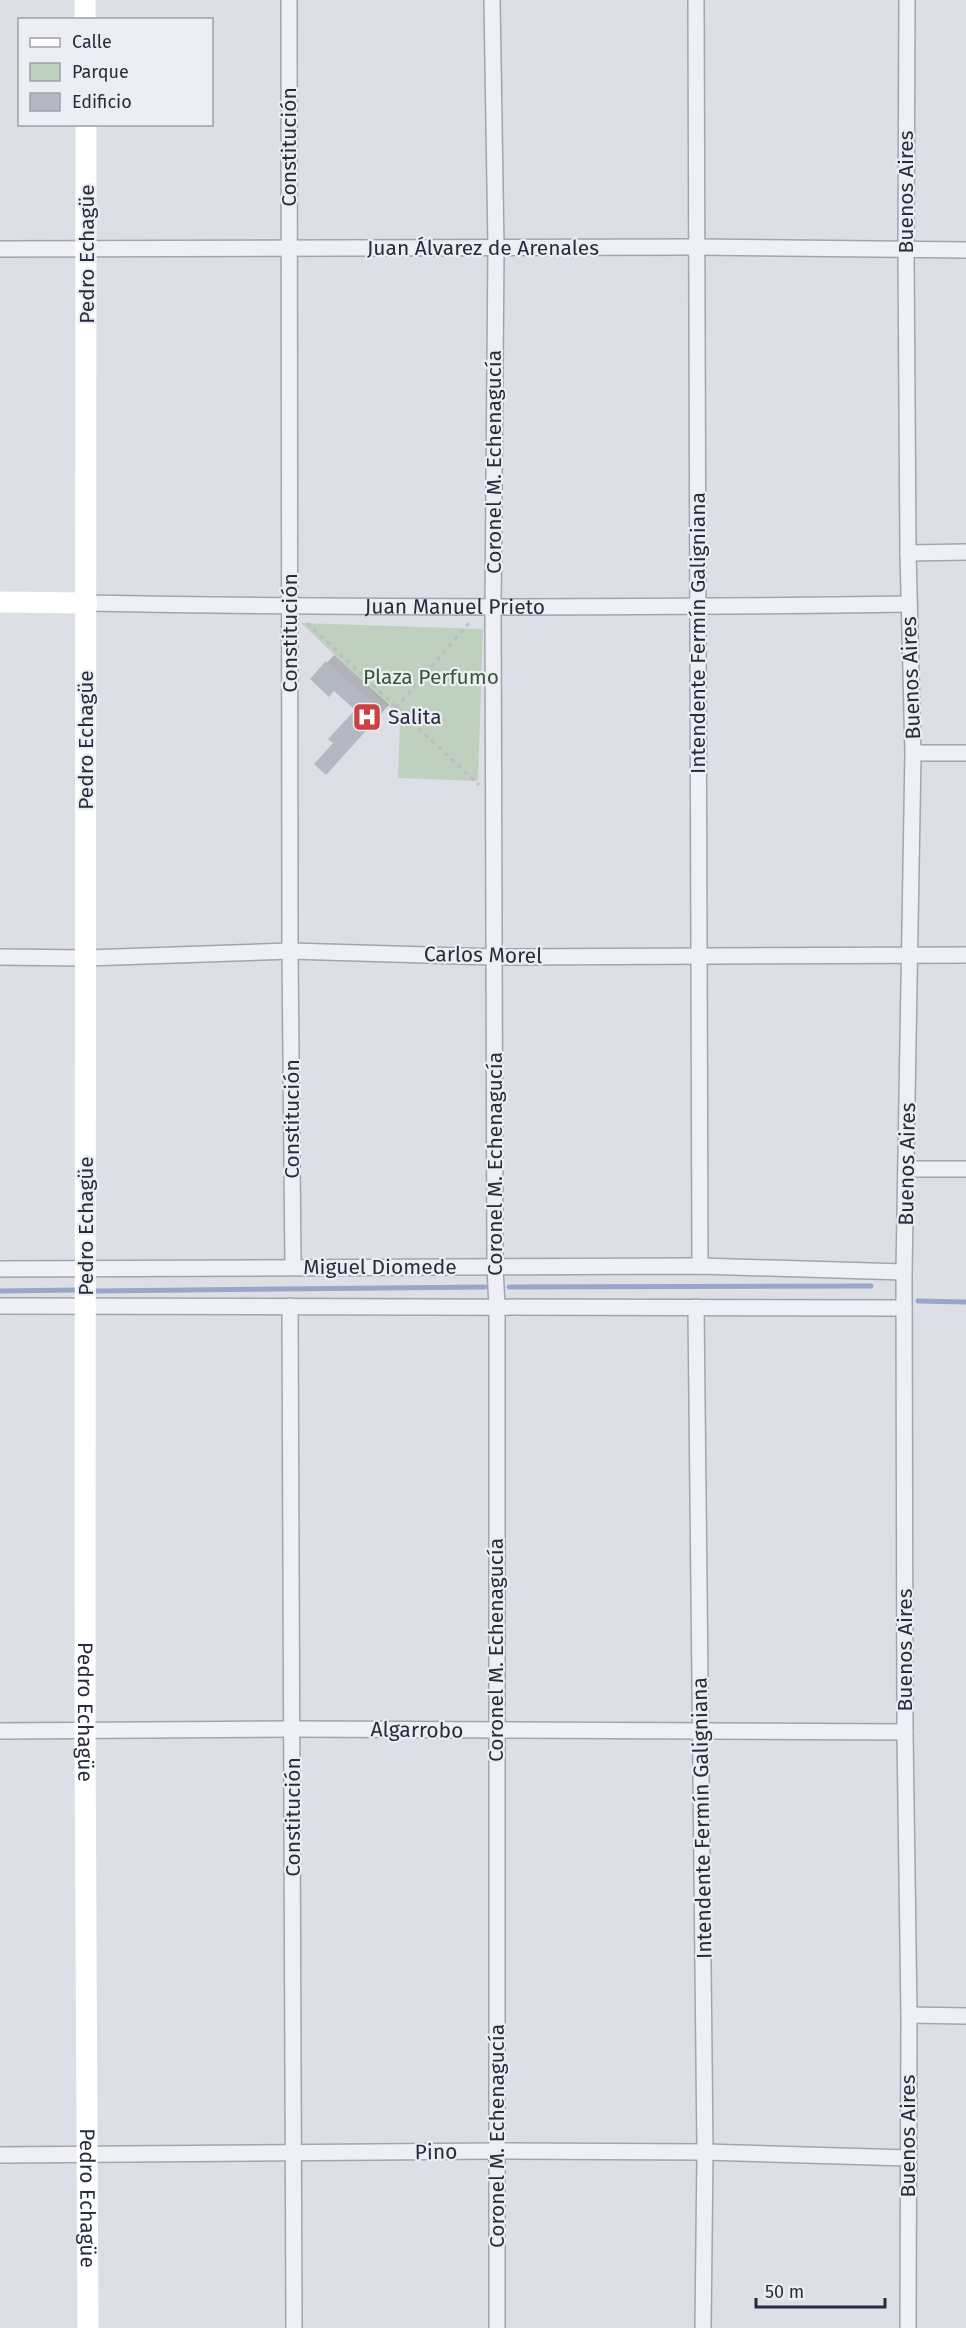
<svg xmlns="http://www.w3.org/2000/svg" width="966" height="2328" font-family="'Fira Sans',sans-serif">
	<rect width="100%" height="100%" fill="#dddfe7"/>
	<path fill="#c0d0be" d="M301,623L483,629L478,781L398,778L400,717Z"/>
	<path fill="#0003" d="M334,655L389,705L333,766L335,743L357,710L335,690L312,679Z"/>
	<g fill="none" stroke-linecap="round" stroke-linejoin="round">
		<path stroke="#97a8c7" stroke-width="5" d="M509,1287L871,1286
			M0,1291L75,1290
			M95,1291L485,1287
			M918,1301L966,1302"/>
	</g>
	<path fill="#b4b8c3" d="M326,661L383,712L326,775L314,764L333,743L328,739L355,710L334,691L329,697L310,679Z"/>
	<g fill="none" stroke-linecap="round" stroke-linejoin="round">
		<g stroke="#a2a5b1" stroke-width="18">
			<g id="street">
				<path d="M289,0L290,951L293,1266"/>
				<path d="M492,0L496,248L493,606L495,1267L497,1307V2328"/>
				<path d="M696,0L700,1266"/>
				<path d="M907,0L906,251L908,553L913,753L904,1272L905,1732L909,2015L908,2328"/>
				<path d="M0,249L696,247L966,250"/>
				<path d="M908,553L966,552"/>
				<path id="s1" d="M87,603C361,608 635,608 909,604"/>
				<path d="M913,753H966"/>
				<path d="M0,957L86,958L290,951L495,957L966,955"/>
				<path d="M907,1169H966"/>
				<path d="M0,1269L700,1266L904,1272"/>
				<path d="M0,1306L904,1308"/>
				<path d="M290,1306L294,2328"/>
				<path d="M696,1307L705,2152L703,2328"/>
				<path d="M0,1731L293,1729L905,1732"/>
				<path d="M909,2015L966,2016"/>
				<path d="M0,2155L496,2151L705,2152L908,2158"/>
			</g>
		</g>
		<path stroke="#bbbdc5" stroke-width="3" stroke-dasharray="4.5 4.5" stroke-linecap="butt" d="M307,623L479,785
			M396,708L469,623"/>
		<use href="#street" stroke="#eff0f5" stroke-width="15"/>
		<g stroke="#fff" stroke-width="21">
			<path d="M85,0V20"/>
			<path id="s2" d="M86,124L85,1732L88,2328"/>
			<path d="M0,602L87,603"/>
		</g>
	</g>
	<defs>
		<g id="hospital-square" transform="scale(1.5)"><rect x="-9" y="-9" width="18" height="18" rx="4" fill="#cd4142" stroke="#eceef4"/><path d="M-5-5h3v3.5h4V-5h3V5h-3V1.5h-4V5h-3Z" fill="#fff"/></g>
	</defs>
	<g fill-rule="evenodd">
		<use href="#hospital-square" x="367" y="717"/>
	</g>
	<g text-anchor="middle" dominant-baseline="central" stroke-width="4.5" stroke-linejoin="round" paint-order="stroke">
		<g font-size="21" fill="#262b3d" stroke="#eceef4">
			<text transform="translate(289 147) rotate(-90)">Constitución</text>
			<text transform="translate(906 192) rotate(-90)">Buenos Aires</text>
			<text x="483" y="248">Juan Álvarez de Arenales</text>
			<text transform="translate(87 254) rotate(-90)">Pedro Echagüe</text>
			<text transform="translate(494 462) rotate(-90)">Coronel M. Echenagucía</text>
			<text stroke="none"><textPath href="#s1" startOffset="368">Juan Manuel Prieto</textPath></text>
			<text transform="translate(290 633) rotate(-90)">Constitución</text>
			<text transform="translate(698 633) rotate(-90)">Intendente Fermín Galigniana</text>
			<text transform="translate(911 678) rotate(-92)">Buenos Aires</text>
			<text transform="translate(86 740) rotate(-90)">Pedro Echagüe</text>
			<text transform="translate(483 955) rotate(1)">Carlos Morel</text>
			<text transform="translate(292 1119) rotate(-90)">Constitución</text>
			<text transform="translate(495 1164) rotate(-90)">Coronel M. Echenagucía</text>
			<text transform="translate(907 1164) rotate(-89)">Buenos Aires</text>
			<text transform="translate(86 1226) rotate(-90)">Pedro Echagüe</text>
			<text x="380" y="1267">Miguel Diomede</text>
			<text transform="translate(496 1650) rotate(-90)">Coronel M. Echenagucía</text>
			<text transform="translate(905 1650) rotate(-90)">Buenos Aires</text>
			<text stroke="none"><textPath href="#s2" startOffset="1588">Pedro Echagüe</textPath></text>
			<text transform="translate(417 1730) rotate(1)">Algarrobo</text>
			<text transform="translate(293 1817) rotate(-90)">Constitución</text>
			<text transform="translate(702 1818) rotate(-91)">Intendente Fermín Galigniana</text>
			<text transform="translate(497 2136) rotate(-90)">Coronel M. Echenagucía</text>
			<text transform="translate(908 2136) rotate(-90)">Buenos Aires</text>
			<text transform="translate(436 2152) rotate(-1)">Pino</text>
			<text stroke="none"><textPath href="#s2" startOffset="2074">Pedro Echagüe</textPath></text>
		</g>
		<g font-size="21" fill="#365834" stroke="#eceef4">
			<text x="431" y="677">Plaza Perfumo</text>
		</g>
		<g font-size="21" fill="#262b3d" stroke="#eceef4" text-anchor="start">
			<text x="388" y="717">Salita</text>
		</g>
	</g>
	<rect x="18" y="18" width="195" height="108" fill="#eceef4" stroke="#9da0ab" stroke-width="1.5"/>
	<rect x="30" y="38" width="30" height="9" fill="#ffffff" stroke="#9da0ab" stroke-width="1.5"/>
	<text x="72" y="48" font-size="18" fill="#262b3d">Calle</text>
	<rect x="30" y="63" width="30" height="18" fill="#c0d0be" stroke="#9da0ab" stroke-width="1.5"/>
	<text x="72" y="78" font-size="18" fill="#262b3d">Parque</text>
	<rect x="30" y="93" width="30" height="18" fill="#b4b8c3" stroke="#9da0ab" stroke-width="1.5"/>
	<text x="72" y="108" font-size="18" fill="#262b3d">Edificio</text>
	<path d="M756 2298v9h129v-9" fill="none" stroke="#262b3d" stroke-width="3"/>
	<text x="765" y="2298" font-size="18" fill="#262b3d" stroke="#eceef4" stroke-width="4.5" paint-order="stroke">50 m</text>
</svg>
